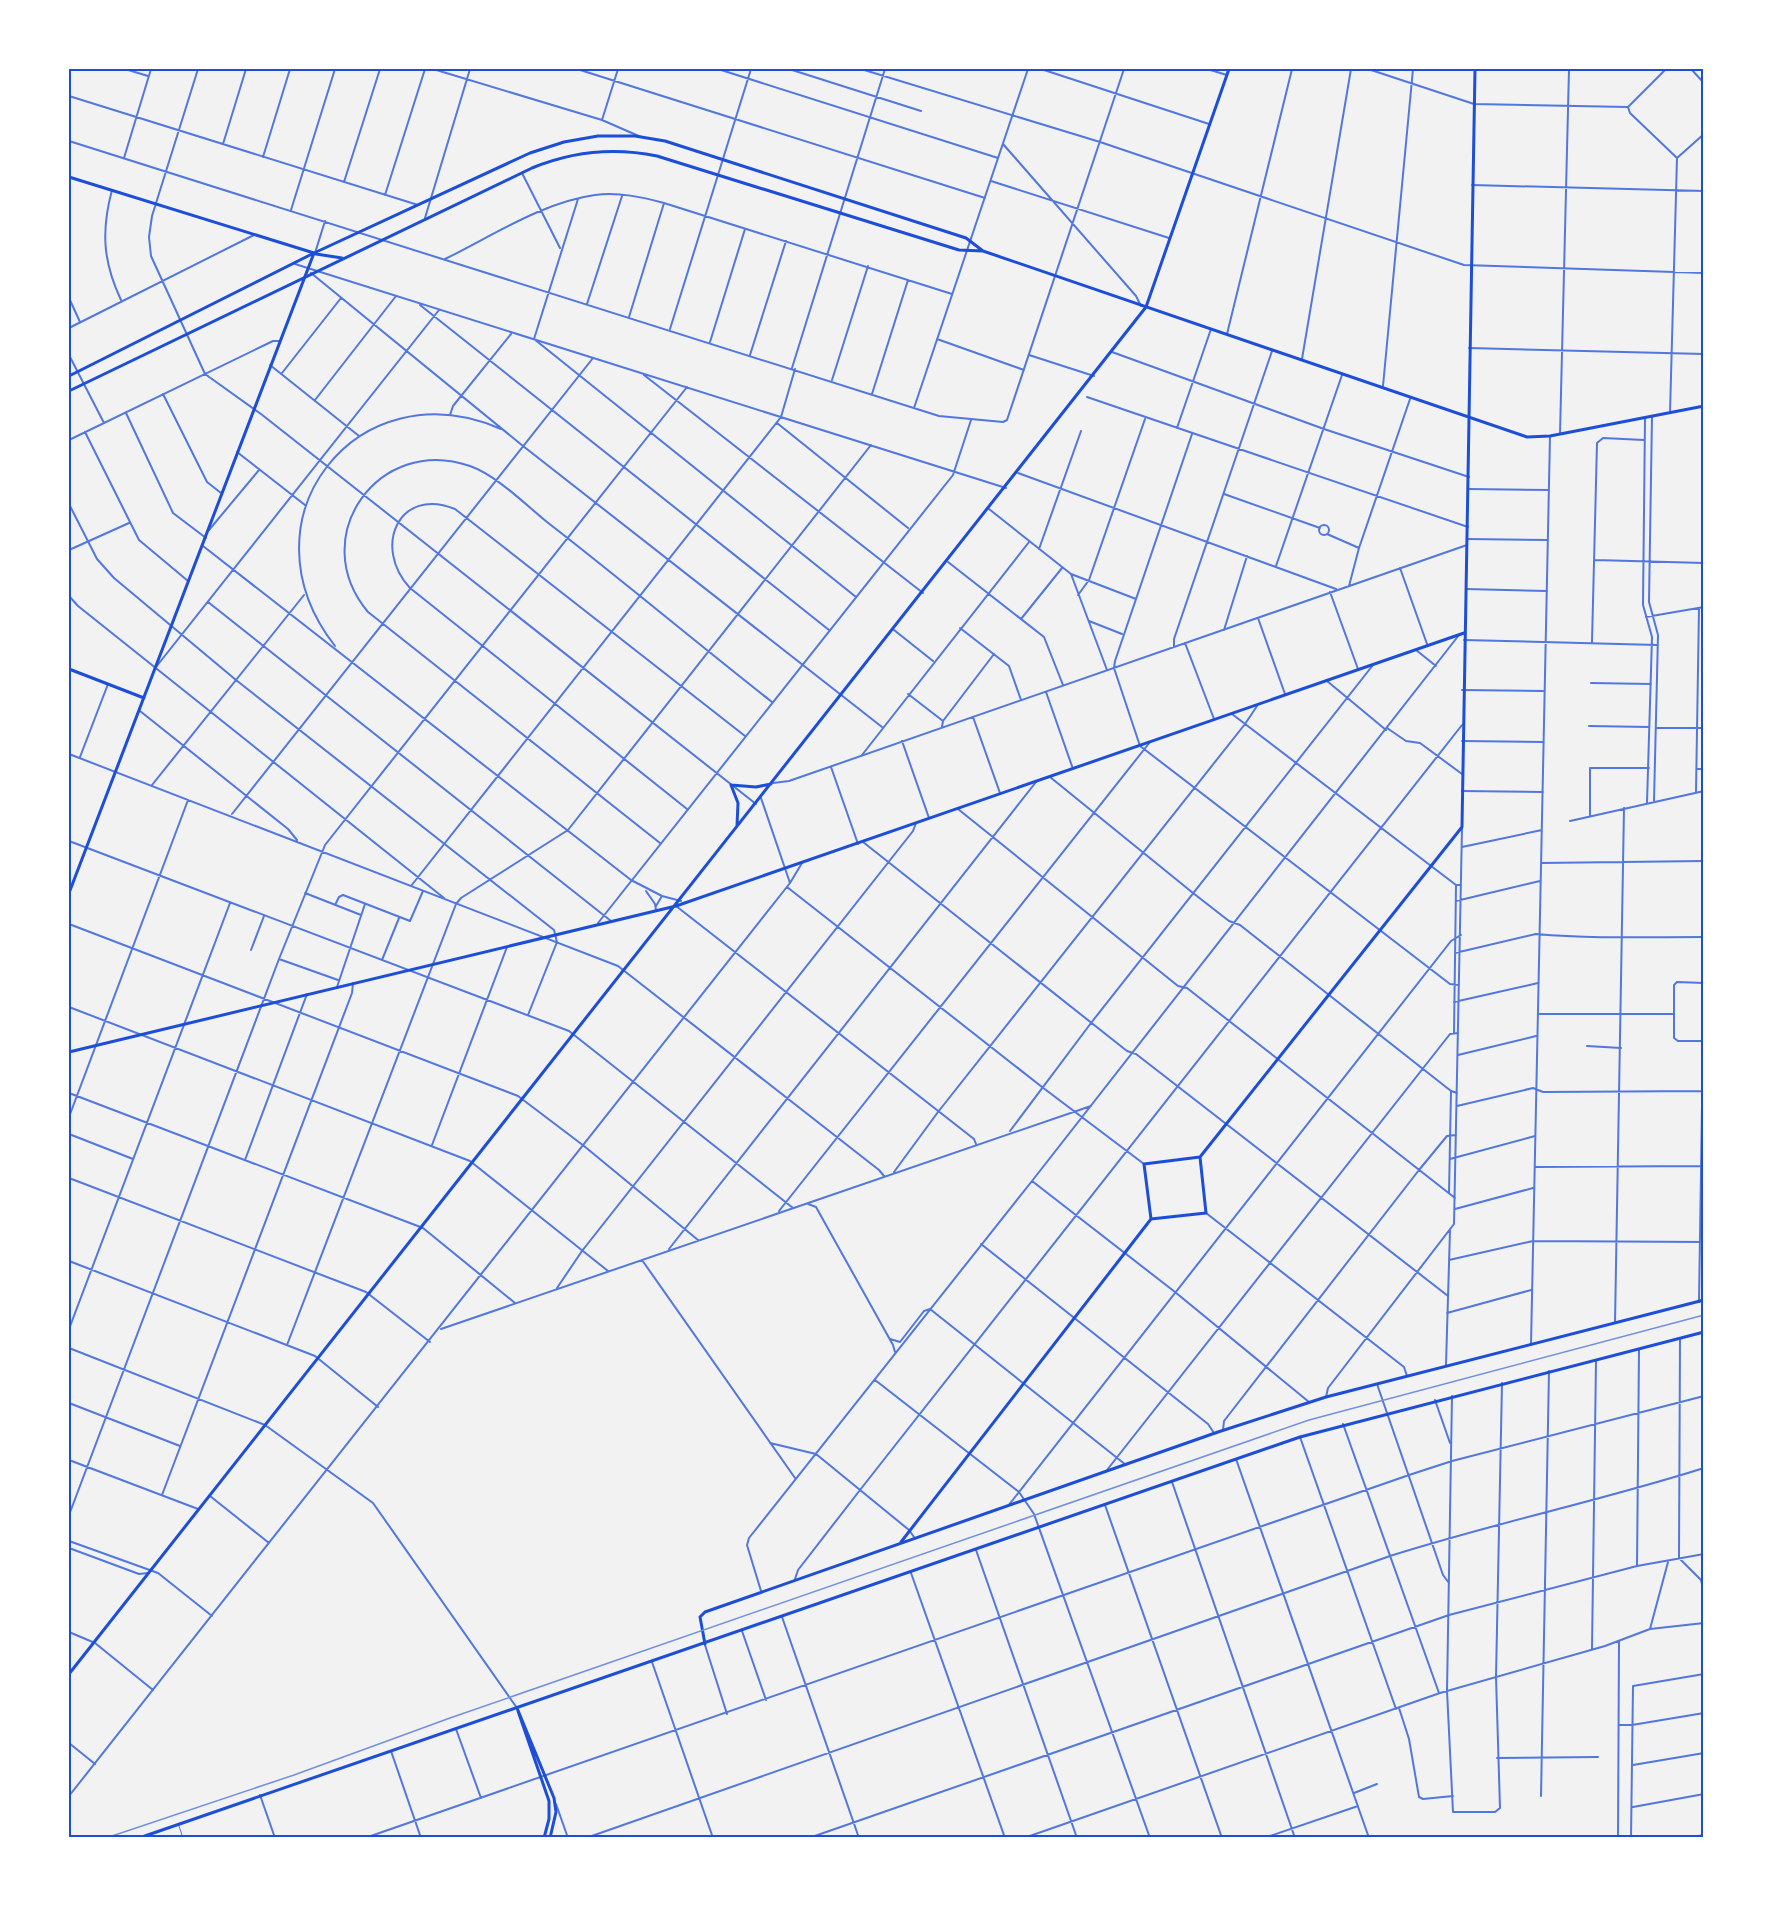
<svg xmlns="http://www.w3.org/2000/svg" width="1773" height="1907" font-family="'Golos Text',sans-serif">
	<rect width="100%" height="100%" fill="#f2f2f2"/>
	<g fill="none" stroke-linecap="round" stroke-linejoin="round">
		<path stroke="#5277de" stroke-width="1" d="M179,1826L183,1838"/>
		<path stroke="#5277de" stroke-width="2" d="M125,69L148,76
			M198,69L152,216L149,237L151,256L205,374L261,414L756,804
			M433,69L602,120L641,137
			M577,69L985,198
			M718,69L998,158
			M789,69L921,111
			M861,69L1100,142L1464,265L1704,273
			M1041,69L1209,124
			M1207,69L1227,75
			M1368,69L1474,104L1628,107
			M1691,69L1704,83
			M69,96L418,205
			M1628,107L1630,113L1677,158
			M1628,107L1666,69
			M602,120L618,69
			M69,141L939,416L1003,422L1007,420L1124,69
			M223,144L246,69
			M1003,144L1136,296L1141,306
			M263,157L290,69
			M124,158L151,69
			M1677,158L1704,134
			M522,173L560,248
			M991,181L1169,238
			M344,182L380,69
			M1472,185L1704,191
			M112,190C101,231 103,262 121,300
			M385,195L425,69
			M578,199L534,339L856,597
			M291,210L335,69
			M425,218L470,69
			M315,253L325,221
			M445,259C492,236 543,202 595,195C619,192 642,197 664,203L952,294
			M295,264L1006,488
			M311,273L523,446L882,727
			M69,298L80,322
			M587,304L622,196
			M420,305L829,630
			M629,317L664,203
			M69,328L254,235
			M670,329L751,69
			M1227,334L1292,69
			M937,339L1024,370
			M710,342L745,229
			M1469,348L1704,354
			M1112,352L1324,429L1469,477
			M69,355L104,423
			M750,355L786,241
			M1029,355L1094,376
			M1302,359L1351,69
			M270,365L359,436
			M792,368L885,69
			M282,373L341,298
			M644,375L923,593
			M832,380L868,266
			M1383,386L1413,69
			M163,394L207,482L221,493
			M872,394L908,280
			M1087,397L1468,527
			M315,400L396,296
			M914,408L1028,69
			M126,413L173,513L206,538
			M1670,413L1677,158
			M450,415L453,406L511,334
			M1652,416L1649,602L1658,635L1654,801
			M1645,418L1643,605L1652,637L1647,803
			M777,423L908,528
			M1177,428L1211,329
			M85,432L139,540L188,581
			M1192,434L1115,661L1114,668L1140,746L1144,749L1450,984L1459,985
			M1560,434L1569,69
			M69,440L273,341H280
			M237,452L305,505
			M1018,473L1336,589
			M1469,489L1549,490
			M1224,494L1320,528
			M69,504L97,559L114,578L236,680L554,930L557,942L528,1015
			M989,509L1071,574L1136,599
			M1319 530a5 5 0 1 1 10 0a5 5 0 1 1-10 0Z
			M209,530L259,470
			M1327,534L1359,548
			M1467,539L1548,540
			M203,546L631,880L662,896L681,901
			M1039,549L1081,431
			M69,550L129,523
			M1595,560L1704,563
			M948,562L1044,637L1063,685
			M1276,566L1342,375
			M1400,568L1427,644
			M1071,574L1107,670
			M1349,586L1359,548L1410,399
			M1466,589L1547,591
			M1330,592L1358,669
			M1078,595L1089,580L1145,419
			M69,596L78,606L444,898
			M208,602L611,921
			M1646,617L1704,607
			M1258,618L1285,694
			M1021,619L1062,568
			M1089,621L1122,634
			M960,628L1009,666L1021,700
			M894,630L933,661
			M1224,630L1247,556
			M1464,640L1657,645
			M1592,642L1597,443L1603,438L1644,440
			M1185,643L1214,719
			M335,646C236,519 358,366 501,429
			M1174,647V639L1272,351
			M1416,650L1436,666
			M156,667L439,310
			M1327,681L1386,730
			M1591,683L1651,684
			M1462,690L1543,691
			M1046,692L1073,769
			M908,694L943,721
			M140,711L288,829L297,840
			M1232,714L1456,885H1461
			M973,717L1000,793
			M1589,726L1649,727
			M942,727L943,721L994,654
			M1387,728L1406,741L1420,743L1462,774
			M1656,728H1704
			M902,741L929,818
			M1462,741L1543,742
			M69,754L618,966L879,1170L884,1176
			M862,755L1029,542
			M80,757L108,684
			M831,767L858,844
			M1697,769H1704
			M1050,777L1193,893L1229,921L1240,925L1451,1091L1457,1093
			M773,783L789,781L1467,545
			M152,785L304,595
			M1462,791L1543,792
			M1696,792L1699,608
			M761,798L790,883
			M687,809L410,588C372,547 399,486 455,509L745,736
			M958,809L1178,986L1187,988L1455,1198
			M232,814L593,358
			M1590,816V768H1649
			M1570,821L1704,791
			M69,841L569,1031L793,1208
			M863,842L1127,1051L1136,1054L1448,1296
			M660,843L368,612C305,537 379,434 470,466C496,475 526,505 547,522C623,581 697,643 772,702
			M1462,847L1542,830
			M1541,863L1704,861
			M411,886L781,417L795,369
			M787,887L1042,1087L1144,1164
			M646,891L655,904L656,910
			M305,893L361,915
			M1456,901L1540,881
			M335,905L339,897L343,895L410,921L423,891
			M656,906L662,896
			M676,906L974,1139L976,1144
			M598,923L953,475L971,420
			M69,924L518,1096L584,1146L698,1240
			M251,950L264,916
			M1455,953L1536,934C1592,939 1648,937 1704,937
			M279,959L338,980
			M382,960L399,918
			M337,987L365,904
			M1454,1002L1538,983
			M69,1007L470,1161L608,1271
			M1538,1014H1674
			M1454,1033L1456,886
			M1702,1041H1678L1674,1038V985L1677,982L1704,983
			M1587,1046L1621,1048
			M1458,1055L1536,1036
			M69,1093L423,1228L515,1303
			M1457,1106L1533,1088L1543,1092L1703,1091
			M69,1117L188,800
			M1010,1131L1091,1023L1373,665
			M69,1134L133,1159
			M432,1145L507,947
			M1450,1159L1535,1136
			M245,1160L307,994
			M1535,1167L1701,1166
			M894,1172L938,1112L1245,724L1257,706
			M69,1178L366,1292L430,1342
			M1032,1181L1175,1292L1309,1402
			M1449,1193L1451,1091
			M808,1204L816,1207L893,1345L895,1352
			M1455,1209L1533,1188
			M779,1211L1150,742
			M1206,1213L1404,1367L1407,1376
			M981,1244L1208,1424L1214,1433
			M669,1249L1036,782
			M642,1260L795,1478
			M1449,1260L1533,1241L1704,1242
			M69,1261L315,1356L378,1407
			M557,1288L582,1251L913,831L916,823
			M1699,1302L1703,1041
			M1447,1313L1531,1290
			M1615,1323L1624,808
			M69,1329L230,903
			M441,1329L1091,1106
			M1680,1338L1679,1558L1701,1580L1704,1592
			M890,1339L900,1342L924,1311L930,1309L1126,1465
			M287,1345L456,904L461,898L568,830L871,445
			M1531,1345L1550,436
			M69,1348L265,1425L373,1503L517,1708
			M1446,1365L1450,1230
			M875,1380L1019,1492L1034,1514L1150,1838
			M1377,1384L1443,1575L1449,1583
			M1452,1396L1447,1691L1453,1812H1495L1500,1808L1496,1677L1502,1383
			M1326,1397L1328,1388L1454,1224L1462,828
			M1435,1400L1450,1443
			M69,1403L180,1446
			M1343,1424L1439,1693
			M1223,1430L1224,1421L1419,1170L1447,1136L1456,1135
			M1300,1437L1396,1709
			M770,1443L816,1454L909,1530L914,1537
			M1236,1459L1369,1838
			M69,1460L198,1509
			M1107,1470L1450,1034L1458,1033
			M1172,1482L1295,1838
			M162,1495L352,993L353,983
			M210,1496L269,1543
			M1105,1505L1222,1838
			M1008,1506L1451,941L1461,935
			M69,1515L279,959L325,845L687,387
			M69,1541L158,1573L212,1616
			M69,1548L139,1574L148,1573
			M976,1550L1077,1838
			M1637,1566L1639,1350
			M911,1573L1005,1838
			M795,1579L798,1570L860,1490L1462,725
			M761,1591L747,1545L749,1538L1032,1181L1459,635
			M782,1617L859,1838
			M1650,1629L1668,1562
			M742,1631L766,1700
			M69,1632L95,1643L153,1690
			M705,1645L727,1714
			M1592,1649L1596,1361
			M652,1662L713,1838
			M1399,1708L1409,1739L1419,1797L1423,1799L1453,1796
			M1619,1725H1632L1704,1713
			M456,1729L481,1798
			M69,1743L95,1764
			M391,1751L421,1838
			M1497,1758L1598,1757
			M1633,1765L1704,1753
			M1354,1793L1377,1784
			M260,1795L275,1838
			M69,1796L790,883L802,863
			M1541,1796L1549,1371
			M556,1804L568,1838
			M1633,1807L1704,1794
			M365,1838L1409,1475L1452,1461L1704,1396
			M586,1838L1390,1556C1494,1523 1600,1501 1704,1468
			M809,1838L1449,1615L1637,1566L1704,1554
			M1024,1838L1440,1693L1605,1646L1650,1629L1704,1623
			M1264,1838L1358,1806
			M1618,1838L1619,1641
			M1631,1838L1633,1686L1704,1674
			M1687,1838L1704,1835"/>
		<path stroke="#1d4ed8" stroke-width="3" d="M69,177L314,253L69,893
			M69,669L144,698
			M731,785L738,803L737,826
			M731,785L756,787L771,784
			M69,1052L676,906L1464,633
			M1151,1219L1144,1164L1200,1157L1462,827L1475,69
			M901,1542L1151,1219L1206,1213L1200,1157
			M705,1644L700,1617L705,1612L1218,1432L1326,1397L1704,1300
			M69,1674L1146,307
			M517,1708L554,1798L556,1812L550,1838
			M518,1711L549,1801V1819L544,1838
			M139,1838L1300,1437L1704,1332"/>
		<path stroke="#1d4ed8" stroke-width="3" d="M316,254L342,258
			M1146,307L1229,69
			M69,376L314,253L530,153L564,142L598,136H635L665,141L966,238L983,251
			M69,391L532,168C573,151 613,147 657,156L959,250L983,251L1527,437L1550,436L1704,406"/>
		<path stroke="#7290e2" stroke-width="1.5" d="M106,1838L294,1775L450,1718L1309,1420L1704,1315"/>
	</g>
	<rect width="1773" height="1907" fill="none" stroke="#ffffff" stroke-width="141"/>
	<rect x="70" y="70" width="1632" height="1766" fill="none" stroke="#1d4ed8" stroke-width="2"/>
</svg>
